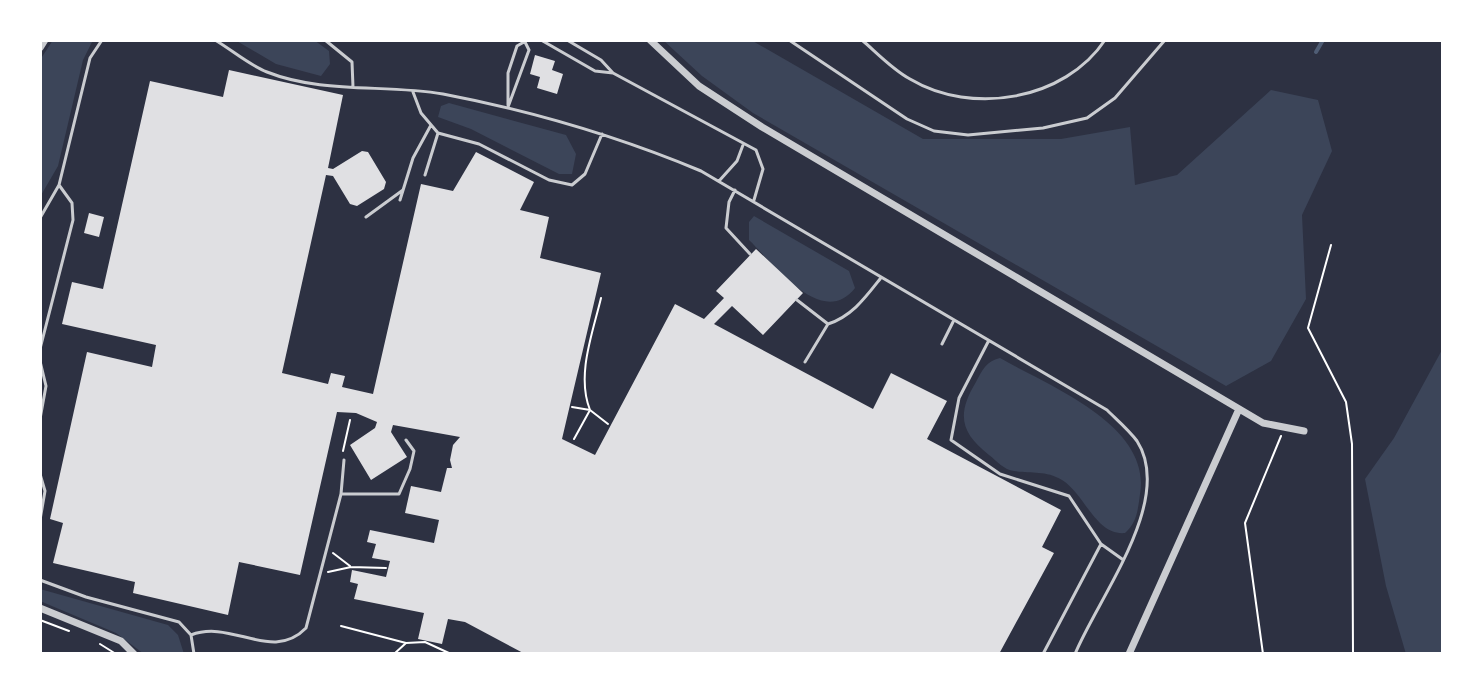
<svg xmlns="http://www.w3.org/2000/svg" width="1483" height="694" font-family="'Space Grotesk',sans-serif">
	<rect width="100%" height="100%" fill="#2d3142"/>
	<path fill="#3c4559" d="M53,40H93L83,60L58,166L40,197V60Z
		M235,40H314L329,51L330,64L321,76L276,64Z
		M663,40H751L923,139H1061L1130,127L1135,185L1177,175L1271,90L1318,100L1332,151L1302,215L1306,299L1271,361L1226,386L753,113L702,76Z
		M449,103L566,135L576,154L572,174H559L471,129L438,117L441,106Z
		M754,216L849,271L855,288C822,330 774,264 749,240V222Z
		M1443,348V654H1406L1386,586L1365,479L1394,438Z
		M1000,358C1049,386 1152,425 1140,494C1138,509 1137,523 1125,533C1096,536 1084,493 1062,480C1045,470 1031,474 1014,471C1004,470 997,461 989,455C961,433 956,415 976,382C982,371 986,361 1000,358Z
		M40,589L168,625L178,635L184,654H144L116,633L40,601Z"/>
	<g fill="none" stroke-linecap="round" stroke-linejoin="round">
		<path stroke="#4f5d75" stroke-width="4" d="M1316,52L1323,40"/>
	</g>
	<path fill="#e0e0e3" d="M535,55L555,61L552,70L563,74L557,94L537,88L540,77L530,74Z
		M229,70L343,95L328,168L333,169L362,151L368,152L386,182L384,189L357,206L350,204L333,176L326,175L282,373L328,384L331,373L345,376L342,387L373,394L421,184L453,191L476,152L534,182L520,210L549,217L540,258L601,273L562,439L595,455L675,304L704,319L724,298L716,291L756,249L803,293L763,335L732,306L714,324L873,409L891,373L947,401L927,439L1061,510L1042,547L1054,553L999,654H525L465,622L448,619L442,644L418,639L424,613L354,599L358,584L350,582L352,570L386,577L390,561L372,558L376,544L367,542L370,530L434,543L439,520L405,513L411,486L441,492L447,468H452L450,460L453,445L460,437L393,425L391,432L407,457L371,480L350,445L375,428L377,422L356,413L337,412L300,575L239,562L228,615L133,593L135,582L53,563L63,523L50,519L87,352L152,367L156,345L62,324L72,282L103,289L150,81L223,97Z
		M89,213L104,217L99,237L84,233Z"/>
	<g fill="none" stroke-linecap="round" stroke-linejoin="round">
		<path stroke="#fff" stroke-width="2" d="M1331,245L1308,328L1346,402L1352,444L1353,654
			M572,407L590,410L608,424
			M574,439L590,410C576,375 593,332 601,298
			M343,451L350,420
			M333,553L350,566
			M328,572L351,567L386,568
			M40,620L69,631
			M341,626L406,643
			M100,644L116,654
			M394,654L406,643L425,642L451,654
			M1263,654L1245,523L1281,436"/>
		<path stroke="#caccd0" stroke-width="3" d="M215,40C232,50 249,65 267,72C322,94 386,84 443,94C532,111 617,136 701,171L1107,410C1116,419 1129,430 1137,441C1175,500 1098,598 1075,654
			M325,40L352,62L353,87
			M541,40L595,71L613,73
			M567,40L601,60L613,73L756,150L763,169L754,200
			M789,40L907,119L934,131L968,135L1043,128L1087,118L1115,98L1165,40
			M862,40C877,53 893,70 910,79C972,116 1065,100 1105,40
			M413,92L421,113L438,133L479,144L549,180L572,185L585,174L602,134
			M508,105V73L517,46L524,42
			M508,107L529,50L524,40
			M425,175L438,133
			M719,181L737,161L743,145
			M735,190L729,202L726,228L750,254
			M400,200L413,158L431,125
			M366,217L403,190
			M40,218L59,185L90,58L102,40
			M797,300L828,324C852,316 865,298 880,279
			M988,342L959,398L951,440L1000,474L1069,496L1101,544L1122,559
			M942,344L953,322
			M40,349L73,220L72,203L59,185
			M40,361L46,386L40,419
			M805,362L828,324
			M40,474L45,491L40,520
			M341,494H399L410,469L414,451L406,440
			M40,580L86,597L179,622L191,635L194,654
			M191,635C232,619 272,663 306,628L341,494L344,460
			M1043,654L1101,544"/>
		<path stroke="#caccd0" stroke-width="7" d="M650,40L699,86L762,127L1263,423L1304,431
			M40,48L45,40
			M40,608L121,641L134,654
			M1129,654L1239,409"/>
	</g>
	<rect width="1483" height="694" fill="none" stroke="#ffffff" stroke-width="84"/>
</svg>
